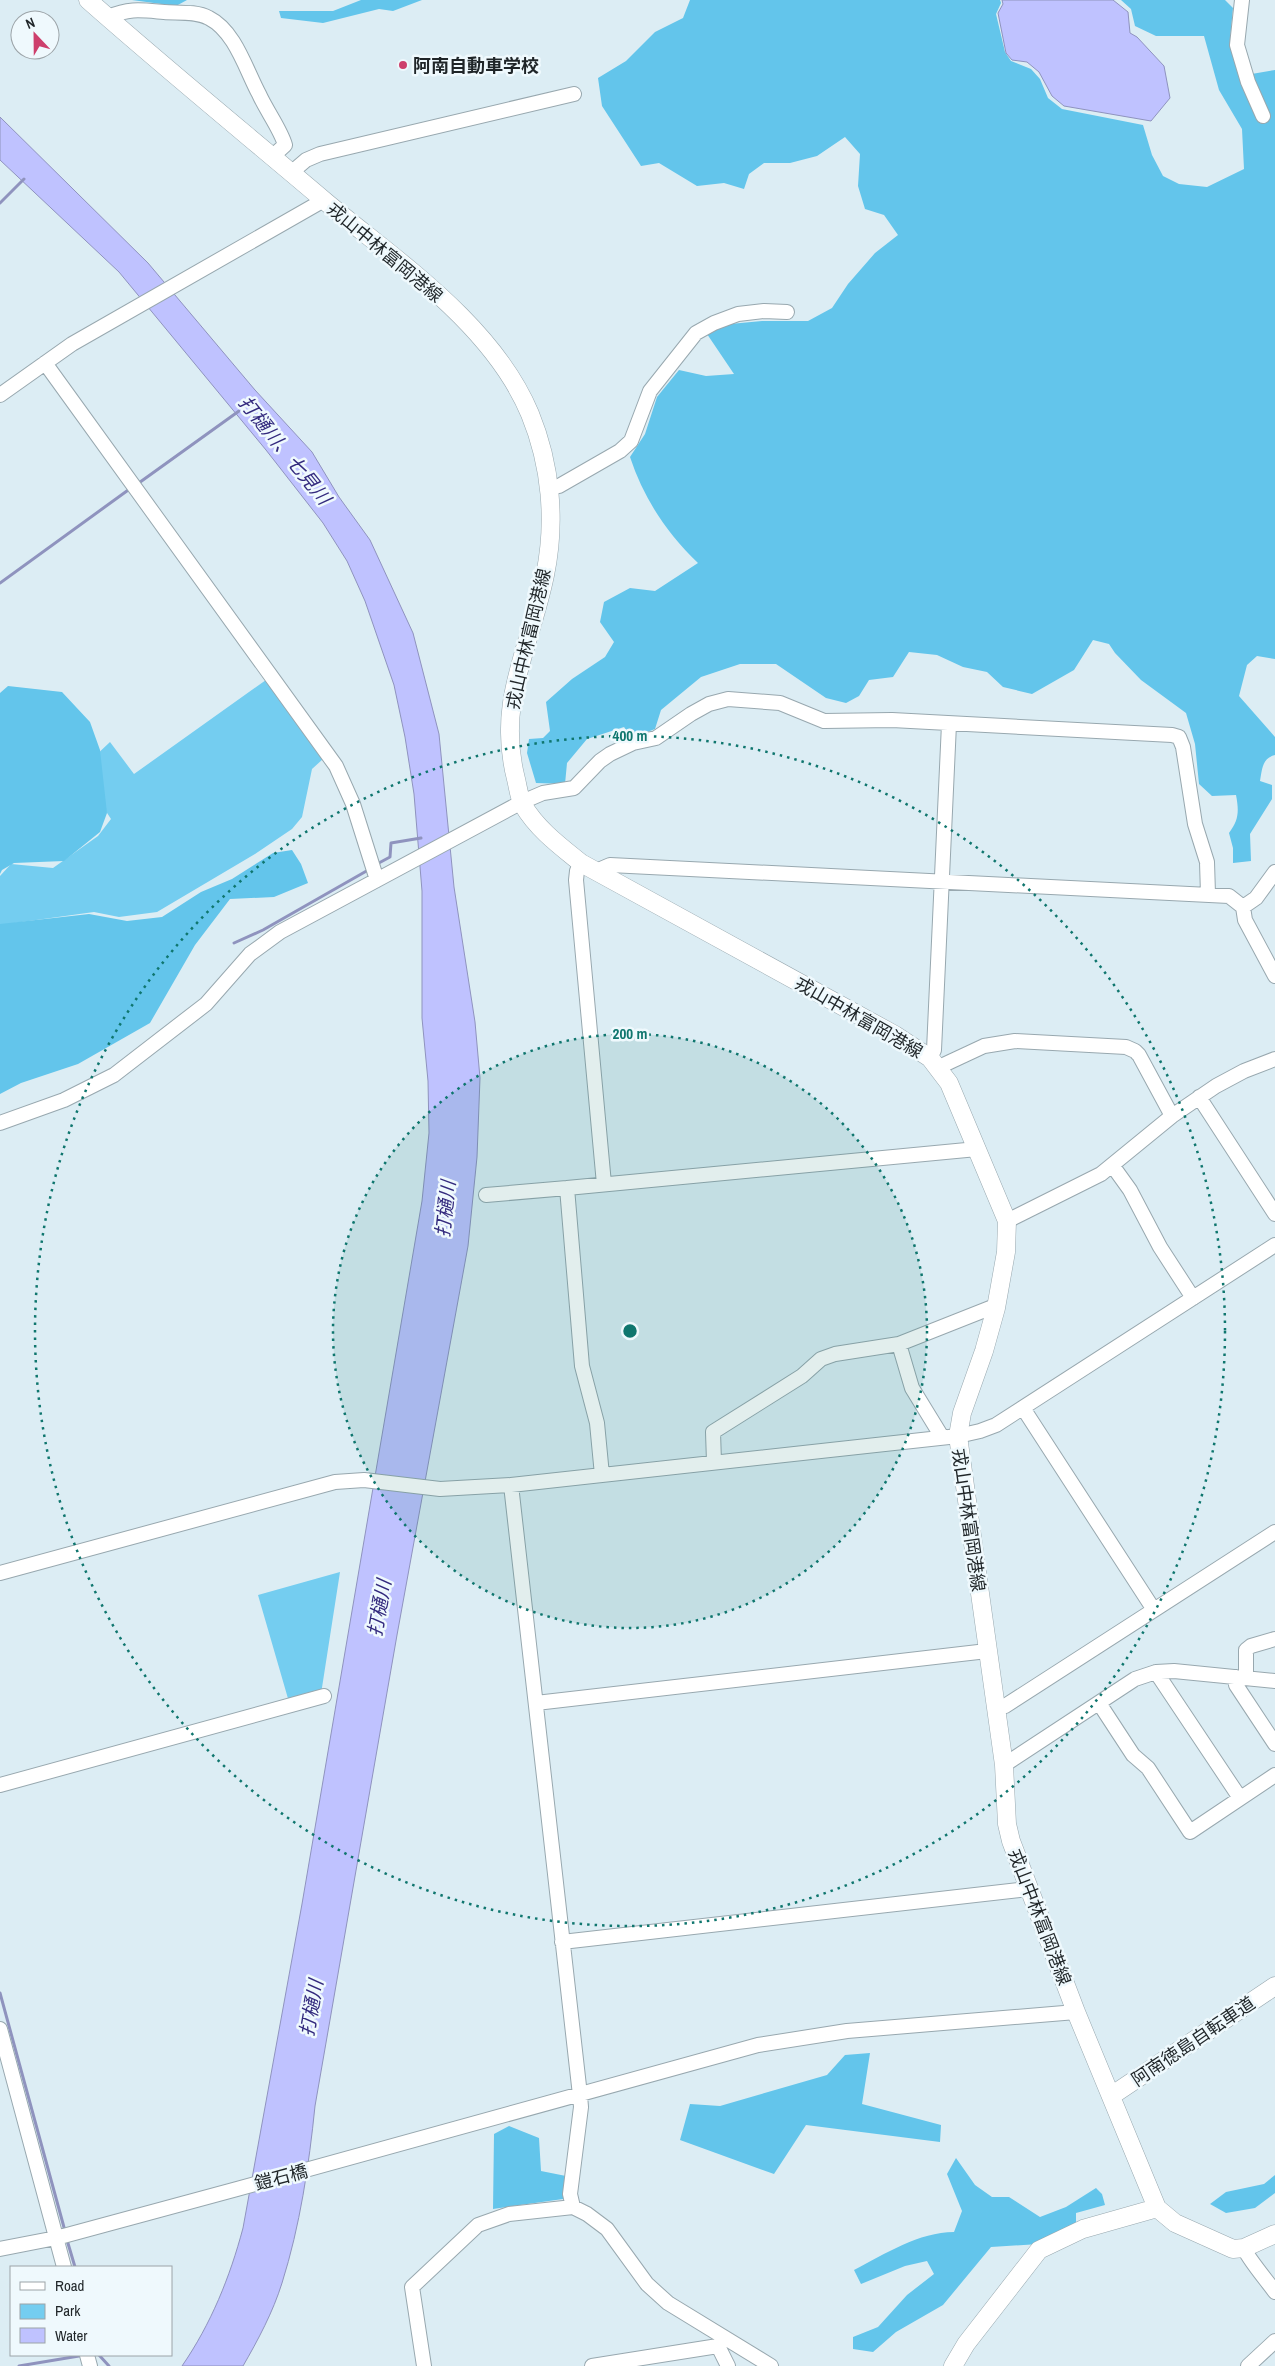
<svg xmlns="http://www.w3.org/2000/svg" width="1275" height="2366" font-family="'Archivo Narrow','Noto Sans JP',sans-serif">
	<rect width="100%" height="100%" fill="#dcedf4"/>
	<path fill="#74cdf0" d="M266,680L323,759L312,769L302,817L292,829L255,854L157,912L119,917L94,912L0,925V876L11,864L53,868L98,836L111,819L96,796L92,759L110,742L134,774Z
		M340,1572L321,1694L289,1702L258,1595Z"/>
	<path fill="#63c5eb" d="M132,0H187L176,6Z
		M361,0H422L393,11L379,9L323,23L281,18L279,11H333Z
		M690,0H1000L1001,3L996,14L1005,52L1011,61L1031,69L1040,79L1048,98L1062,109L1143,125L1152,155L1163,176L1179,184L1207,187L1244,169L1242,129L1219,90L1204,36H1156L1135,26L1131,9L1121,0H1225L1233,8L1230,40L1240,76L1275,70V659L1257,656L1247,665L1239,696L1275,737V755C1262,758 1262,770 1260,781L1272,785V799L1250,834L1251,861L1233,863V848L1229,833C1239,820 1239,811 1236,795L1212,796L1199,784L1195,744L1186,713L1141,680L1115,653L1109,644L1093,640L1074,670L1032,694L1003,687L987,672L963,667L937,655L909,652L893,677L869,680L859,696L846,703L826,698L776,664H740L701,677L661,710L655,729L632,738L624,727L587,739L567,763L565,784L536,783L527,753L529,739L543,738L550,731L546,702L572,679L605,657L614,642L600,622L604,602L630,588L655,591L698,563C666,532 644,499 630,457L645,434L657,397L679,370L706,376L734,374L707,334L730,324L762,321H808L832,308L848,284L875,253L898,235L884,215L865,209L858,186L860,154L845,137L817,156L790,163H764L749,174L744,189L724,183L697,186L659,163L641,166L602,106L598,78L626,61L655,32L683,18Z
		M8,686L62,692L90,722L100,750L107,813L100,832L64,861L14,863L2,870L0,874V693Z
		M292,850L301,864L308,883L274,897L230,899L195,945L150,1023L78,1064L21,1083L0,1094V924L89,914L127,921L162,917L201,892L232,879L273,853Z
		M870,2053L862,2104L941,2125L940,2142L806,2125L774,2174L680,2140L690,2104L720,2106L827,2075L845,2055Z
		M509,2126L539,2138L541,2171L571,2177L563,2199L493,2209L494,2134Z
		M956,2158L975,2185L992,2197H1009L1040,2217L1066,2207L1096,2188L1102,2194L1105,2205L1076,2213V2226L1039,2244L991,2247L943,2305L896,2332L873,2352L853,2349V2337L878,2327L907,2295L934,2274L927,2261L905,2266L861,2284L854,2270C885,2254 919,2232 954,2232L962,2211L947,2174Z
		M1275,2175V2193L1255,2208L1226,2213L1210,2204L1226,2192L1264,2184Z"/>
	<path fill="#bfc2ff" stroke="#8f93be" d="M1002,0H1113L1128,12L1130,33L1137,37L1164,66L1170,98L1151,121L1064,106L1052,96L1039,72L1027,62L1012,60L1006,53L998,13L1003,4Z
		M0,117L148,263L255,390L312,452L339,497L370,540L413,633L439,734L454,887L475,1022L480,1078L477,1157L468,1246L397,1635L315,2106C309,2165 300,2226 282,2283C273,2312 258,2340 243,2366H182C211,2324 230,2277 243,2228L302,1904L422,1201L429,1133L428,1081L422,1018V891L414,794L405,737L394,685L365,601L347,561L323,523L266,450L119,272L0,160Z"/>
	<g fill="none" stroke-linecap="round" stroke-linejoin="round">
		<path stroke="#8f93be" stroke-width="3" d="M0,203L24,179
			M136,485L239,411
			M0,583L131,488
			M377,864L390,857L391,843L421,838
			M234,943L263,930L370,869
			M0,1993L65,2231
			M67,2240L75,2267
			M99,2355L109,2366
			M19,2366L85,2355"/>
		<g stroke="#98a8af" stroke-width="16">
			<path id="minor" d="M1242,0L1237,45L1248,82L1263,116
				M108,17C130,8 140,10 164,12C178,13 196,11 209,18C235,31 246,70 259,94C266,110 281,130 285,145L273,156
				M292,172L306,160L320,154L574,94
				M45,363L336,766L353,804L377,880
				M0,395L72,344L324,200
				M550,488L559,486L620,451L631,441L650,391L696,333L714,323L738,314L764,311L787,312
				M581,863L577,871L576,880L604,1184
				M596,871L610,865L1229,896L1243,907L1245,920L1275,976
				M1243,907L1256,898L1275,872
				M930,1058L934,1050L949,724
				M939,1067L984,1046L1015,1041L1126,1047L1135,1051L1139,1055L1172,1116
				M1199,1097L1275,1214
				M0,1123L64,1100L114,1075L206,1004L250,954L280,932L522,802L543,793L574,788L600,761L610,754L633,743L656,738L691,714L709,704L728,699L780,703L824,721L892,720L1172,735L1179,737L1183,747L1195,824L1207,862L1208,894
				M1112,1165L1130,1190L1160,1247L1193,1298
				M486,1195L567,1188
				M1007,1221L1101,1174L1172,1116L1216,1086L1244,1071L1275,1059
				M899,1344L912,1388L942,1437
				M1023,1408L1154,1610
				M714,1462L713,1432L802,1376L821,1359L835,1354L899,1344L990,1308H996
				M602,1475L597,1423L582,1366L567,1188L977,1149
				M511,1485L580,2095L581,2107L570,2194L573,2207
				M0,1573L335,1482L364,1480L440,1489L511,1485L958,1436L980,1431L996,1425L1275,1245
				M1156,1672L1240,1798
				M1236,1677V1685L1275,1744
				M1246,1678V1650L1251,1646L1275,1639
				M536,1703L987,1651
				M1099,1703L1133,1755L1148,1768L1190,1832L1275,1775
				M996,1709L1005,1706L1275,1532
				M1004,1765L1135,1679L1156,1672L1174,1671L1275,1681
				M0,1785L324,1696
				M562,1942L1028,1889
				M0,2029L64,2267
				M1244,2248C1246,2256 1268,2282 1275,2292
				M0,2249L56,2238L237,2189L758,2045L847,2031L1076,2012
				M718,2346L728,2366
				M87,2355L90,2366
				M424,2366L412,2287L478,2225L509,2214L573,2207L587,2214L607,2229L647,2284L668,2303L771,2366
				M592,2366L718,2346L724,2338
				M1248,2366L1275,2341"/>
		</g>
		<g stroke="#98a8af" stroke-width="19">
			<path id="major" d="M88,0C166,69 247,135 326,202C398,262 493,325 530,414C551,465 556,522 545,575C530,649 496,701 516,779C518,787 519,797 523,805C537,829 560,846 581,863L895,1035L930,1058L949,1083L1007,1221L1006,1252L996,1308L984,1351L962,1413L958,1436L1004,1765L1007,1824L1011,1841L1076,2012L1157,2208
				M1111,2096L1275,1986
				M1157,2208L1175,2223L1233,2249L1244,2248L1275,2234
				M953,2366L966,2344L1039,2250L1083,2229L1157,2208"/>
		</g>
		<use href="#minor" stroke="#fff" stroke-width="14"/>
		<use href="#major" stroke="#fff" stroke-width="18"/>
	</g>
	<circle cx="630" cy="1331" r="297" fill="#0f766e" fill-opacity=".12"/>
	<g fill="none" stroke="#0f766e" stroke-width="2.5" stroke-dasharray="2.5 5">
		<circle cx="630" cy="1331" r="297"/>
		<circle cx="630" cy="1331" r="595"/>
	</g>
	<circle fill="#cd3f6c" stroke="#eff9fd" stroke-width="2" cx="403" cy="65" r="5"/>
	<g text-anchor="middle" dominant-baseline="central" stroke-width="5" stroke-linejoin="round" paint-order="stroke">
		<g font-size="18" font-weight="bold" fill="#1f2528" stroke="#eff9fd" text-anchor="start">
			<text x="413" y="65">阿南自動車学校</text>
		</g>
		<g font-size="18" fill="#1f2528" stroke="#eff9fd">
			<text transform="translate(385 252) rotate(40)">戎山中林富岡港線</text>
			<text transform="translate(528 639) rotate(-77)">戎山中林富岡港線</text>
			<text transform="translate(859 1017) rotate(30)">戎山中林富岡港線</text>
			<text transform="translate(969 1520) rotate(82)">戎山中林富岡港線</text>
			<text transform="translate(1040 1917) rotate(69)">戎山中林富岡港線</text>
			<text transform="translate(1193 2041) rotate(-34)">阿南徳島自転車道</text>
			<text transform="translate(281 2177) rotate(-15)">鎧石橋</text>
		</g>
		<g font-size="19" font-style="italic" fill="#332a7e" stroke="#eff9fd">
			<text transform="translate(285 450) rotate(51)">打樋川、七見川</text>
			<text transform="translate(445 1209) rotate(-84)">打樋川</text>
			<text transform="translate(379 1608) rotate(-80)">打樋川</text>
			<text transform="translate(311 2008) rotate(-80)">打樋川</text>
		</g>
	</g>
	<circle cx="630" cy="1331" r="8" fill="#0f766e" stroke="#eff9fd" stroke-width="2.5"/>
	<g font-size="15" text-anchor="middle" font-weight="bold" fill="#0f766e" stroke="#eff9fd" stroke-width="5" stroke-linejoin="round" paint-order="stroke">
		<text x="630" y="741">400 m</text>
		<text x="630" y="1039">200 m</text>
	</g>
	<rect x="10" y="2266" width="162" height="90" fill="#eff9fd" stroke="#9ca4a8"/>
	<rect x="20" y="2282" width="25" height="8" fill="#ffffff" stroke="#9ca4a8"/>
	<text x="55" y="2291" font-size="15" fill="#1f2528">Road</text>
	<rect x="20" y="2304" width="25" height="15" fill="#74cdf0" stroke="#9ca4a8"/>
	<text x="55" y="2316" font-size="15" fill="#1f2528">Park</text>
	<rect x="20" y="2328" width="25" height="15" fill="#bfc2ff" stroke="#9ca4a8"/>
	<text x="55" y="2341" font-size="15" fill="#1f2528">Water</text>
	<g transform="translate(35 35) rotate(338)"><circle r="24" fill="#eff9fd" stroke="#9ca4a8"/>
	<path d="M0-4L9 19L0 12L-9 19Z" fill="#cd3f6c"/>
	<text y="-8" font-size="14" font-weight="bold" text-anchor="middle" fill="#1f2528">N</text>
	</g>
</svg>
